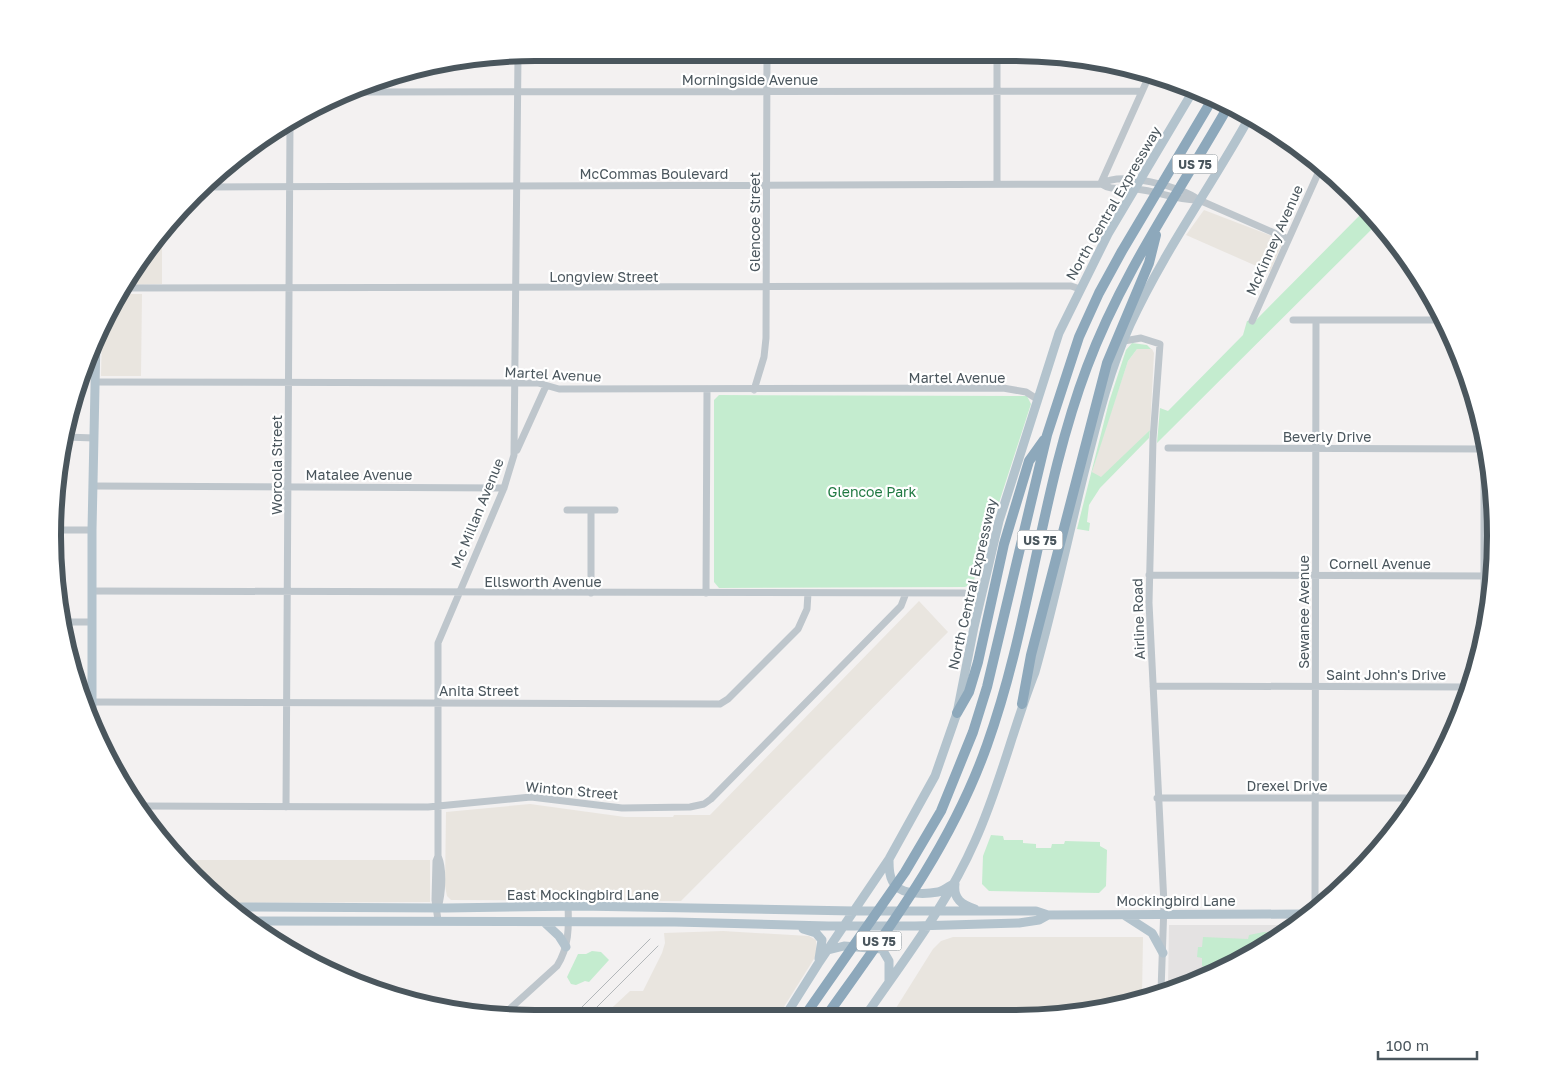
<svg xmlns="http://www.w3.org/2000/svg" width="1548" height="1071" font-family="'Golos Text',sans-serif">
	<rect width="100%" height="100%" fill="#f3f1f1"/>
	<path fill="#e9e5df" d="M1204,210L1280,239L1283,242L1270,272L1186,235Z
		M162,234V284L130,285Z
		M125,294H142L141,376H101L102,330Z
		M1137,349H1152L1154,353L1150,430L1107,474L1101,478L1097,477L1092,472L1103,436L1128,361Z
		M919,601L948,632L681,901L451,900L447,896L445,886L446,812L530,804L625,817H673L674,815H710Z
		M182,860H430V902L225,903L194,877Z
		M723,931L809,936L816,940L817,954L777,1018H601L630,991H643L662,953L665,943L664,933Z
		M953,937H1143L1142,997L1106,1009L1050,1015L891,1016L933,949L941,941Z"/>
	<path fill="#e4e2e2" d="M1169,925H1287L1226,969L1168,988Z
		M880,1013L1057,1014L1012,1018H875Z"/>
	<path fill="#c4eccf" d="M1366,209L1378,223L1157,443L1160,408L1168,411L1243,335L1247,321L1256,320Z
		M1132,343L1147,345L1151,349H1137L1128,361L1092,472L1101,477L1150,430L1149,438L1100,488L1089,505L1087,522L1090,523L1089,531L1077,529L1109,402L1126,350Z
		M719,395L1027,396L1031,404L973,583L965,587L719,588L714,582V400Z
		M991,835L1003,836L1004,840H1023V843L1036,844V848H1051L1052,844H1064L1065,841L1100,842V846L1107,850L1106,886L1099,893L989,891L982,884L983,856Z
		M1264,932L1275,933L1226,969L1216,972L1202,966V958L1197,957L1198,947H1202L1203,937L1248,939L1249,935Z
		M592,951L601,952L609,960L589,982L585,981L576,985L571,984L567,977L578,954H586Z"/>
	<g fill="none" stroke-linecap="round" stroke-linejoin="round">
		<path stroke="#bec6cc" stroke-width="7" d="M358,92L1142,91
			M1101,183L1149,76
			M997,184V52
			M1101,184C1111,191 1124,187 1136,189C1158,191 1177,201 1199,200
			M207,187L1101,184C1121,171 1181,186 1199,200L1288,239
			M128,288L1040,286H1071L1080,289
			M1293,320H1442
			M1252,321L1320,169
			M1124,341L1141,338L1160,344L1153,439L1149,603L1164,904L1161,991
			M95,382L525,383H538L559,389L1003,388L1026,392L1037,399
			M754,390L764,357L766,338L767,52
			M1484,433V637
			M66,437L94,438
			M1168,448L1487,449
			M517,450L546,386
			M93,486L504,488
			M567,510H615
			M591,510V593
			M58,530H92
			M1149,575L1492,576
			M92,591L964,593
			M706,593L707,390
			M61,622H92
			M1153,686L1469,687
			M92,702L720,704L728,699L798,629L807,609L808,593
			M1157,798H1417
			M143,806L428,807L531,797L622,808L690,807L704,804L711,799L901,606L906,593
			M286,807L290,123
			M1315,905L1316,320
			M438,908C442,894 444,870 438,856
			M438,920L435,900L436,861L438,856V643L504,488L514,455L518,55
			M503,1015L557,966C569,947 569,927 568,906"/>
		<path stroke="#b3c3cd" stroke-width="9" d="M92,718V530L96,339
			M889,859C889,868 889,879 896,886C904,895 927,894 938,892C943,891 948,887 953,884
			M955,884C953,899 962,905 975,909
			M230,907L446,908L579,906L854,911H1036L1048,915L1303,914
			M1124,915L1152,933L1163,953
			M247,921L675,922L828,926H915L1019,923L1039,920L1048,915
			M544,922L559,936L566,947
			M803,929L816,933L822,940L819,959
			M828,950L844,946L882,949L889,961V981
			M784,1018L818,964L889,859L935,776L957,713L974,627L999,521L1059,333L1108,234L1193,91
			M864,1018C903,961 947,905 975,841C1000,786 1013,728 1035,672C1053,608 1067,542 1083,477C1096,426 1108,374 1130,325C1163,253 1210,188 1249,118"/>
		<path stroke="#8da8bb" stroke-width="10" d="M1022,704L1031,655L1107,363L1149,263L1156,235
			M957,713L969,692L978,662L1004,544L1029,461L1044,440
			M803,1018L905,872L941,811L973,732L987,687L1047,435L1079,337L1099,293L1122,251L1213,98
			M825,1018C887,931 951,847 987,745C1031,622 1041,489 1087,367C1122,273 1180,191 1229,105"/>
		<path stroke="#b3b7ba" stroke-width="1" d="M571,1018L650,939
			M586,1018L658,946"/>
	</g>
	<g text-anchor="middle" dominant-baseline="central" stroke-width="4.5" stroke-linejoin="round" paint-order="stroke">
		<g fill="#fff" stroke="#80898e" stroke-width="1">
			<rect x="1172.5" y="154.5" width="45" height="19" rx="4"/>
			<rect x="1017.5" y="530.5" width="45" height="19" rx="4"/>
			<rect x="856.5" y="931.5" width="45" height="19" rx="4"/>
		</g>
		<g font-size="12" font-weight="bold" fill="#4a565d">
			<text x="1195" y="164">US 75</text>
			<text x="1040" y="540">US 75</text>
			<text x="879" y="941">US 75</text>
		</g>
		<g font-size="14" fill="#4a565d" stroke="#fff">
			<text x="750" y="79">Morningside Avenue</text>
			<text x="654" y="173">McCommas Boulevard</text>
			<text transform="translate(1113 203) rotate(-60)">North Central Expressway</text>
			<text transform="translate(754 222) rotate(-90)">Glencoe Street</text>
			<text transform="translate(1274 240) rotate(-66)">McKinney Avenue</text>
			<text x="604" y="276">Longview Street</text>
			<text transform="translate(553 374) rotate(3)">Martel Avenue</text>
			<text x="957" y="377">Martel Avenue</text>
			<text x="1327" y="436">Beverly Drive</text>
			<text transform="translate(276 465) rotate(-90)">Worcola Street</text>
			<text x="359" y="474">Matalee Avenue</text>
			<text transform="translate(477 513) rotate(-68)">Mc Millan Avenue</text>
			<text x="1380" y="563">Cornell Avenue</text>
			<text x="543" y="581">Ellsworth Avenue</text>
			<text transform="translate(972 584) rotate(-77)">North Central Expressway</text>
			<text transform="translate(1303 612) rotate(-90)">Sewanee Avenue</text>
			<text transform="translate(1138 619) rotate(-92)">Airline Road</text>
			<text x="1386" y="674">Saint John's Drive</text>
			<text x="479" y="690">Anita Street</text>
			<text x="1287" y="785">Drexel Drive</text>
			<text transform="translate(572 790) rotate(5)">Winton Street</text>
			<text x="583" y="894">East Mockingbird Lane</text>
			<text x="1176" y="900">Mockingbird Lane</text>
		</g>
		<g font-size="14" fill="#207942" stroke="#fff">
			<text x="872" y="491">Glencoe Park</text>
		</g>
	</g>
	<path d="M0 0H1548V1071H0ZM535 61H1013A474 474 0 0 1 1487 535V536A474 474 0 0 1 1013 1010H535A474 474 0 0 1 61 536V535A474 474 0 0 1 535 61Z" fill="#fff" fill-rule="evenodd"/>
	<path fill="none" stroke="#4a565d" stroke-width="6" d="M535 61H1013A474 474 0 0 1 1487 535V536A474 474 0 0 1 1013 1010H535A474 474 0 0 1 61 536V535A474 474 0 0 1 535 61Z"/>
	<path d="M1378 1051v8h99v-8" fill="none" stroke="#4a565d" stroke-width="2.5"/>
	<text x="1386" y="1051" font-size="15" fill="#4a565d" stroke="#ffffff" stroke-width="4" paint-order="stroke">100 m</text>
</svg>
